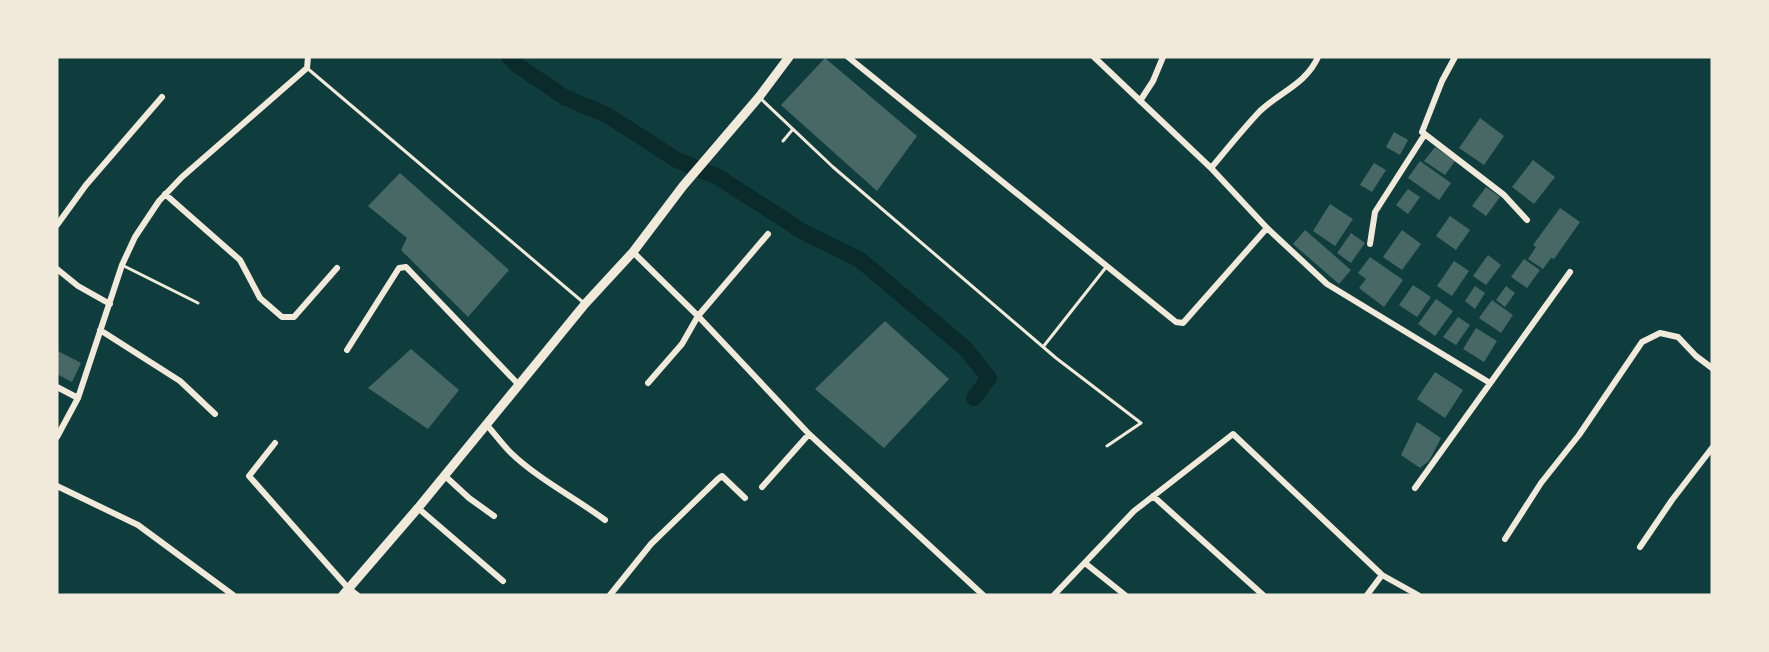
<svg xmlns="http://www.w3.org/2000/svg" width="1769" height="652" font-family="Rubik,sans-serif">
	<rect width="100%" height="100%" fill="#0f3d3e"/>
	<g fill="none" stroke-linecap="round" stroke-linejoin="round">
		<path stroke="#0a2a2b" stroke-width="16" d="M509,57L517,65L564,97L607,115L677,160L718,177L805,233L859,259L965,348L989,378L974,398"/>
	</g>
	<path fill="#486865" d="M825,58L917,136L877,191L781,105Z
		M1480,118L1504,136L1484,165L1459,148Z
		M1394,132L1408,140L1400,155L1386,147Z
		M1435,147L1455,161L1445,175L1424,161Z
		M1533,160L1555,177L1534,204L1512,187Z
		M1420,161L1451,183L1439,200L1408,178Z
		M1374,163L1386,170L1372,192L1360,185Z
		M400,173L509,270L468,317L401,250L407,238L368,206Z
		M1486,187L1500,197L1486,216L1472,206Z
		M1408,189L1420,197L1408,214L1396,205Z
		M1330,204L1353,219L1335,246L1313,231Z
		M1560,208L1580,222L1554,259L1551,258L1543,269L1528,259L1536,247L1533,245Z
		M1450,216L1470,230L1456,250L1436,236Z
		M1305,230L1351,270L1339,284L1293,244Z
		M1402,230L1421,244L1402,270L1383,257Z
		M1351,233L1365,243L1351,263L1337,253Z
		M1488,255L1501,265L1486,285L1473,276Z
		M1370,257L1403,280L1384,307L1359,288L1366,279L1358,273Z
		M1524,259L1540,270L1527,288L1511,277Z
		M1454,261L1469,271L1452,296L1437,286Z
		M1413,285L1431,297L1417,317L1399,305Z
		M1475,286L1485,293L1475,309L1465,301Z
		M1506,286L1515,293L1505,307L1496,300Z
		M1436,299L1453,311L1435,336L1418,324Z
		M1492,300L1513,315L1501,333L1479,318Z
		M1458,317L1470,325L1456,345L1443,337Z
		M885,321L949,379L884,448L815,389Z
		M1476,328L1497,341L1484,362L1463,349Z
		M411,349L459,390L428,429L368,388Z
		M58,351L81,363L72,382L57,374Z
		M1435,372L1463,390L1445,418L1417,399Z
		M1417,422L1441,438L1429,461L1420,468L1401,455Z"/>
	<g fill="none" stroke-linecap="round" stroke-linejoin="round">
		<path stroke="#f1e9da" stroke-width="3" d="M307,68L584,303
			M760,98L833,167L1056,358L1141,423L1107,446
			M783,141L793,129
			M122,265L198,303
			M1043,347L1107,266"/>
		<path stroke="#f1e9da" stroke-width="6" d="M848,57L1176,322L1183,323L1267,228
			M1094,57L1211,168L1267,228L1327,284L1490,383
			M1455,57L1442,81L1422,132L1504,195L1527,220
			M1140,101L1153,81L1163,57
			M1211,168C1227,149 1243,129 1260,111C1280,92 1306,84 1318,57
			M165,194L240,260L260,298L282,317H294L337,268
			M57,225L86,185L162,97
			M1370,244L1375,212L1425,134
			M633,252L698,316L809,434L983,595
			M57,269L78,286L110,304
			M100,330L180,381L215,414
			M347,350L399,268L406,267L519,385
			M648,383L682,344L698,316L768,234
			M57,387L78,398
			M486,424C494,433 502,444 510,452C538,479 574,497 605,520
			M57,437L78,398L122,265L135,237L159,201L182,177L307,68L308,57
			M275,443L249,476L349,589L357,595
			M444,475L469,498L494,516
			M57,486L138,525L233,595
			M762,487L809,434
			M1415,488L1570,272
			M1153,496L1263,595
			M418,508L503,581
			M1505,539L1541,483L1579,435L1642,342L1660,333L1678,337L1696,356L1712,368
			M1640,547L1672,500L1712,448
			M1085,563L1125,595
			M610,595L651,544L718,479L722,476L745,498
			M1054,595L1134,511L1233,434L1382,575L1418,595
			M1367,595L1382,575"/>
		<path stroke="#f1e9da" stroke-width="9" d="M343,595L418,508L585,304L633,252L683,186L759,97L789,57"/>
	</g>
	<rect width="1769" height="652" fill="none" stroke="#f1e9da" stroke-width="117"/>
</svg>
